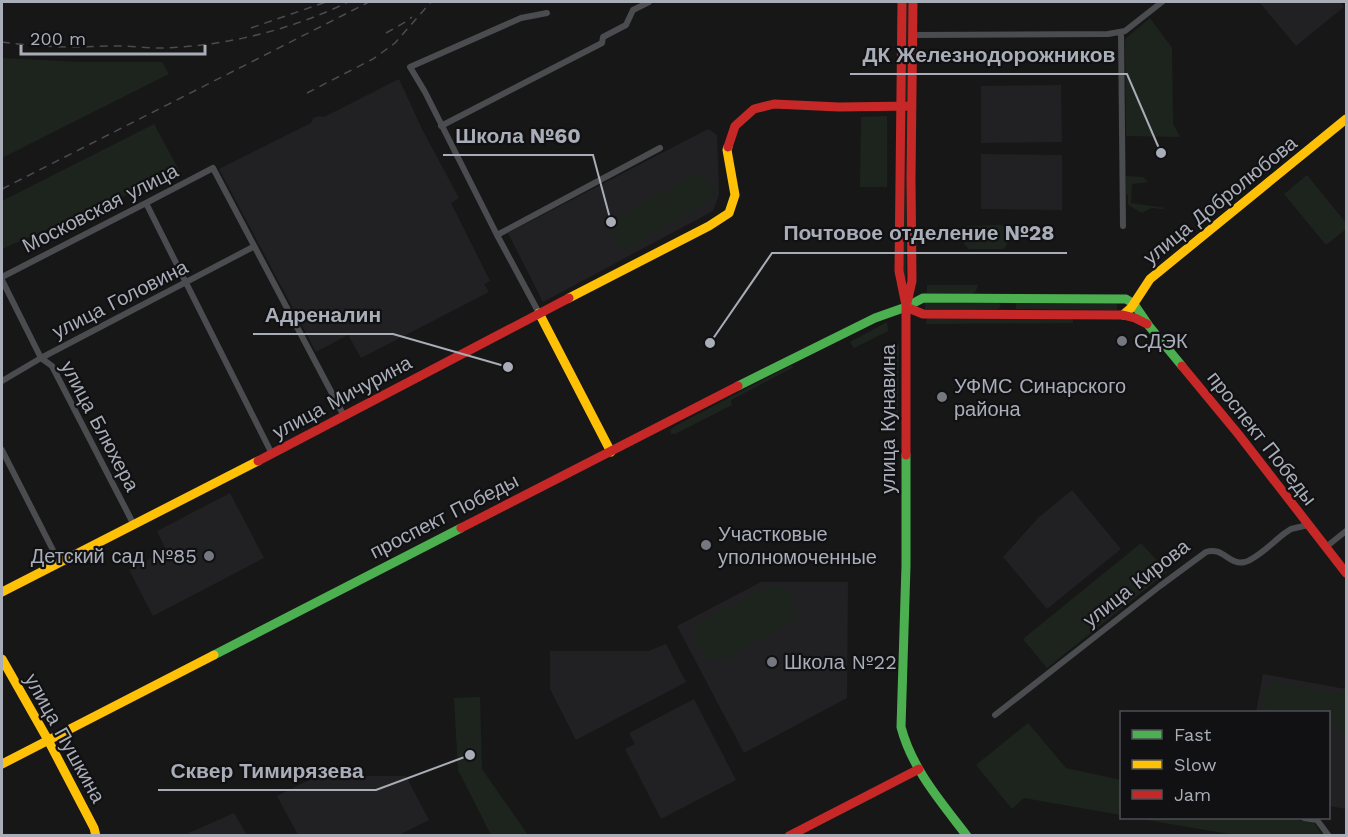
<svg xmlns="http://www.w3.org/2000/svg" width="1348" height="837" font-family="'Work Sans',sans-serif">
	<rect width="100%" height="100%" fill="#171717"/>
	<path fill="#212123" d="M1259,2H1340L1344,7L1296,46Z
		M399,79L423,131L459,198L451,203L490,281L484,284L489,292L361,358L348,335L316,352L219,169L311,123L313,118L319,116L324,117Z
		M1061,85L1062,142L981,143V86Z
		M708,129L717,135L719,195L713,211L543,302L508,233Z
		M981,154L1062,155V210L981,209Z
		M1072,490L1121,549L1047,609L1003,557L1038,518Z
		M230,493L264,558L153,616L129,570L166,550L157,531Z
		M761,582H848L847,698L744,753L677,626Z
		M666,644L686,682L576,740L550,689V651H648Z
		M1263,674L1346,689V809L1329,806L1328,712H1256Z
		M694,699L736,780L661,819L625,749L635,744L629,733Z
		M317,776H406L429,820L399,835H298L277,796Z
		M234,813L247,835H184Z"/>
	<path fill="#1d241e" d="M906,2H909L907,101L906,102H904Z
		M1150,18L1172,48L1173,124L1180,137L1126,136L1125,39Z
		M2,58L80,62H162L169,74L2,158Z
		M906,112L907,113L906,279H903L904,114Z
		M887,116V187H860L861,117Z
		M154,124L180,172L2,249V201Z
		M693,175H704L710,183L714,191L709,202L627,249C611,241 611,236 614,219Z
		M1307,175L1346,223V229L1326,245L1284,194Z
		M1126,176L1143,177L1148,182L1132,184L1131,203L1166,208L1162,209L1151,208L1142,213L1128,205V196L1126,193Z
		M1000,225L1005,226C1009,232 1008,240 1006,247L1003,249H969L964,244C963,237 963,232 968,226Z
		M927,285H978L976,291L973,294L927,293Z
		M998,302L1001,306L998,309H925V303Z
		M1016,303H1117V310L1016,309Z
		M1073,317V323L926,324L927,318Z
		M887,322L888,331L854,348L850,342Z
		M899,343L898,414L896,419L891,420L893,346Z
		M790,366H794L792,368L731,400L732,405L675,434H671L670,430L675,426Z
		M1141,543L1167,572L1047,668L1023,639Z
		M770,586L785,587L794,598L797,613L790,624L719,661L707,658L698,647L694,633L699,622Z
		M1277,682L1346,695V727L1343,729L1329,727L1328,712H1268C1259,699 1262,688 1277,682Z
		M480,697L482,769L528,835H491L458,770L454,698Z
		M1028,723L1066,768L1121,780V815L1024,798L1012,809L976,765Z
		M1135,818H1291L1314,823L1322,835H1235Z"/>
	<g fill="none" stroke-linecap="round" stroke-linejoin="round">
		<path stroke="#4b4c50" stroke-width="6" d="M1121,32L1123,226
			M913,35L1108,34L1125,31L1162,2
			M441,126L602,43L603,37L626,25L633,10L649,2
			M146,203L272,454
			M497,235L660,148
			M2,277L146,203L213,168L344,416
			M2,280L41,358L52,366L134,525
			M539,313L497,235L425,92L410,67L521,18L547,13
			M2,381L41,358L253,247
			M2,450L59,562
			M1326,547L1346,531
			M995,715L1160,586L1206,552C1223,546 1229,566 1245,562C1258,558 1274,541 1285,533L1291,529L1308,525
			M1304,818L1317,820L1329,836"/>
		<path stroke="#4caf50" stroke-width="9" d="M738,386L875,318L906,307L923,298L1126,299L1134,304L1149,326L1182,366
			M906,455V566L901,727C912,769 941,802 967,836
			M214,655L461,528"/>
		<path stroke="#ffc107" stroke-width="9" d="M569,298L709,226L729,213L735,195L727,150L728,147
			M539,313L611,452
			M1123,315L1131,308L1150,279L1346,119
			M2,592L258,461
			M2,659L48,740L94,828L96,836
			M2,764L214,655"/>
		<path stroke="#c62828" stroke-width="9" d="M902,2L899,271L906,305
			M728,147L735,126L754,109L774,104L839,107L912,106
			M906,307L923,314L1123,315L1135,318L1147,324
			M1182,366L1239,435L1346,573
			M906,455V307L912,281L911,178L913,2
			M258,461L569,298
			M461,528L738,386
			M789,836L919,769"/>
		<path stroke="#4b4c4f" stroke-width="1.5" stroke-dasharray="8 6" stroke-linecap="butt" d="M251,28L326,2
			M386,33L407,21L412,17
			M2,42C25,45 50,47 75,47C89,47 102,46 116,46C131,46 147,48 162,48C226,46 291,30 348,2
			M307,93L373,59L395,43L431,2
			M2,189L369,2"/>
	</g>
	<g fill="#757880" stroke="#111113" stroke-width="2">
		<circle cx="1122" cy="341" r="6"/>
		<circle cx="942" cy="397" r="6"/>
		<circle cx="706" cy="545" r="6"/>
		<circle cx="209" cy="556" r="6"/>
		<circle cx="772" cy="662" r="6"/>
	</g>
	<g text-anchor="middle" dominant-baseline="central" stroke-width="4.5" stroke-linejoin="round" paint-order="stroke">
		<g font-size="20" fill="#a8adb8" stroke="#111113">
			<text transform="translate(1220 200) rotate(-39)">улица Добролюбова</text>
			<text transform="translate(100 208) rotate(-27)">Московская улица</text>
			<text transform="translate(120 299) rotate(-27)">улица Головина</text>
			<text transform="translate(342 397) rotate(-28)">улица Мичурина</text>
			<text transform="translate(888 419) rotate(-90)">улица Кунавина</text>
			<text transform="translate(100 426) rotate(62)">улица Блюхера</text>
			<text transform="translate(1262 438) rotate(52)">проспект Победы</text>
			<text transform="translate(444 516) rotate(-27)">проспект Победы</text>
			<text transform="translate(1136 583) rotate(-38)">улица Кирова</text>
			<text transform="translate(65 738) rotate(61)">улица Пушкина</text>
		</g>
		<g font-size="20" fill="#a8adb8" stroke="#111113" text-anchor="start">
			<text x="1134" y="341">СДЭК</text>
			<text x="954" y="386">УФМС Синарского<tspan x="954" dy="23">района</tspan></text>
			<text x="718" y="534">Участковые<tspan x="718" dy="23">уполномоченные</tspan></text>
			<text x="197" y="556" text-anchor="end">Детский сад №85</text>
			<text x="784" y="662">Школа №22</text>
		</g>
	</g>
	<path fill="none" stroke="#a8adb8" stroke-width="2" d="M1161 153L1127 74H850M611 222L593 155H443M710 343L772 253H1067M508 367L393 334H253M470 755L376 790H158"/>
	<g fill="#a8adb8" stroke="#111113" stroke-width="2">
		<circle cx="1161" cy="153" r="6"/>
		<circle cx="611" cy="222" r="6"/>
		<circle cx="710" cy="343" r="6"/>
		<circle cx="508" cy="367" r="6"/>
		<circle cx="470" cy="755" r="6"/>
	</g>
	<g font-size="21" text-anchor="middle" font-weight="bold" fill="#a8adb8" stroke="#111113" stroke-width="4.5" stroke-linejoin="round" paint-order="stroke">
		<text x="989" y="62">ДК Железнодорожников</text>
		<text x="518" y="143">Школа №60</text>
		<text x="919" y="240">Почтовое отделение №28</text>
		<text x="323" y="322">Адреналин</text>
		<text x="267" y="778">Сквер Тимирязева</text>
	</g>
	<rect width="1348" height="837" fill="none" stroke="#a8adb8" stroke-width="6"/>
	<rect x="1120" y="711" width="210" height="108" fill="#111113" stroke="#4d4f55" stroke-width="1.5"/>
	<rect x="1132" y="730" width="30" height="9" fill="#4caf50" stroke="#4d4f55" stroke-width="1.5"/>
	<text x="1174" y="741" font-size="18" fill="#a8adb8">Fast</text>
	<rect x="1132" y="760" width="30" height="9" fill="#ffc107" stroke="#4d4f55" stroke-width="1.5"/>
	<text x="1174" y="771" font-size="18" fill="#a8adb8">Slow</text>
	<rect x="1132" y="790" width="30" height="9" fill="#c62828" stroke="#4d4f55" stroke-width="1.5"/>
	<text x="1174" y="801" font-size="18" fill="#a8adb8">Jam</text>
	<path d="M21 45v9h184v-9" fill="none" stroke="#a8adb8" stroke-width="3"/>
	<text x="30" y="45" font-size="18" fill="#a8adb8" stroke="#111113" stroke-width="4.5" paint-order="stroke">200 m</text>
</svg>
